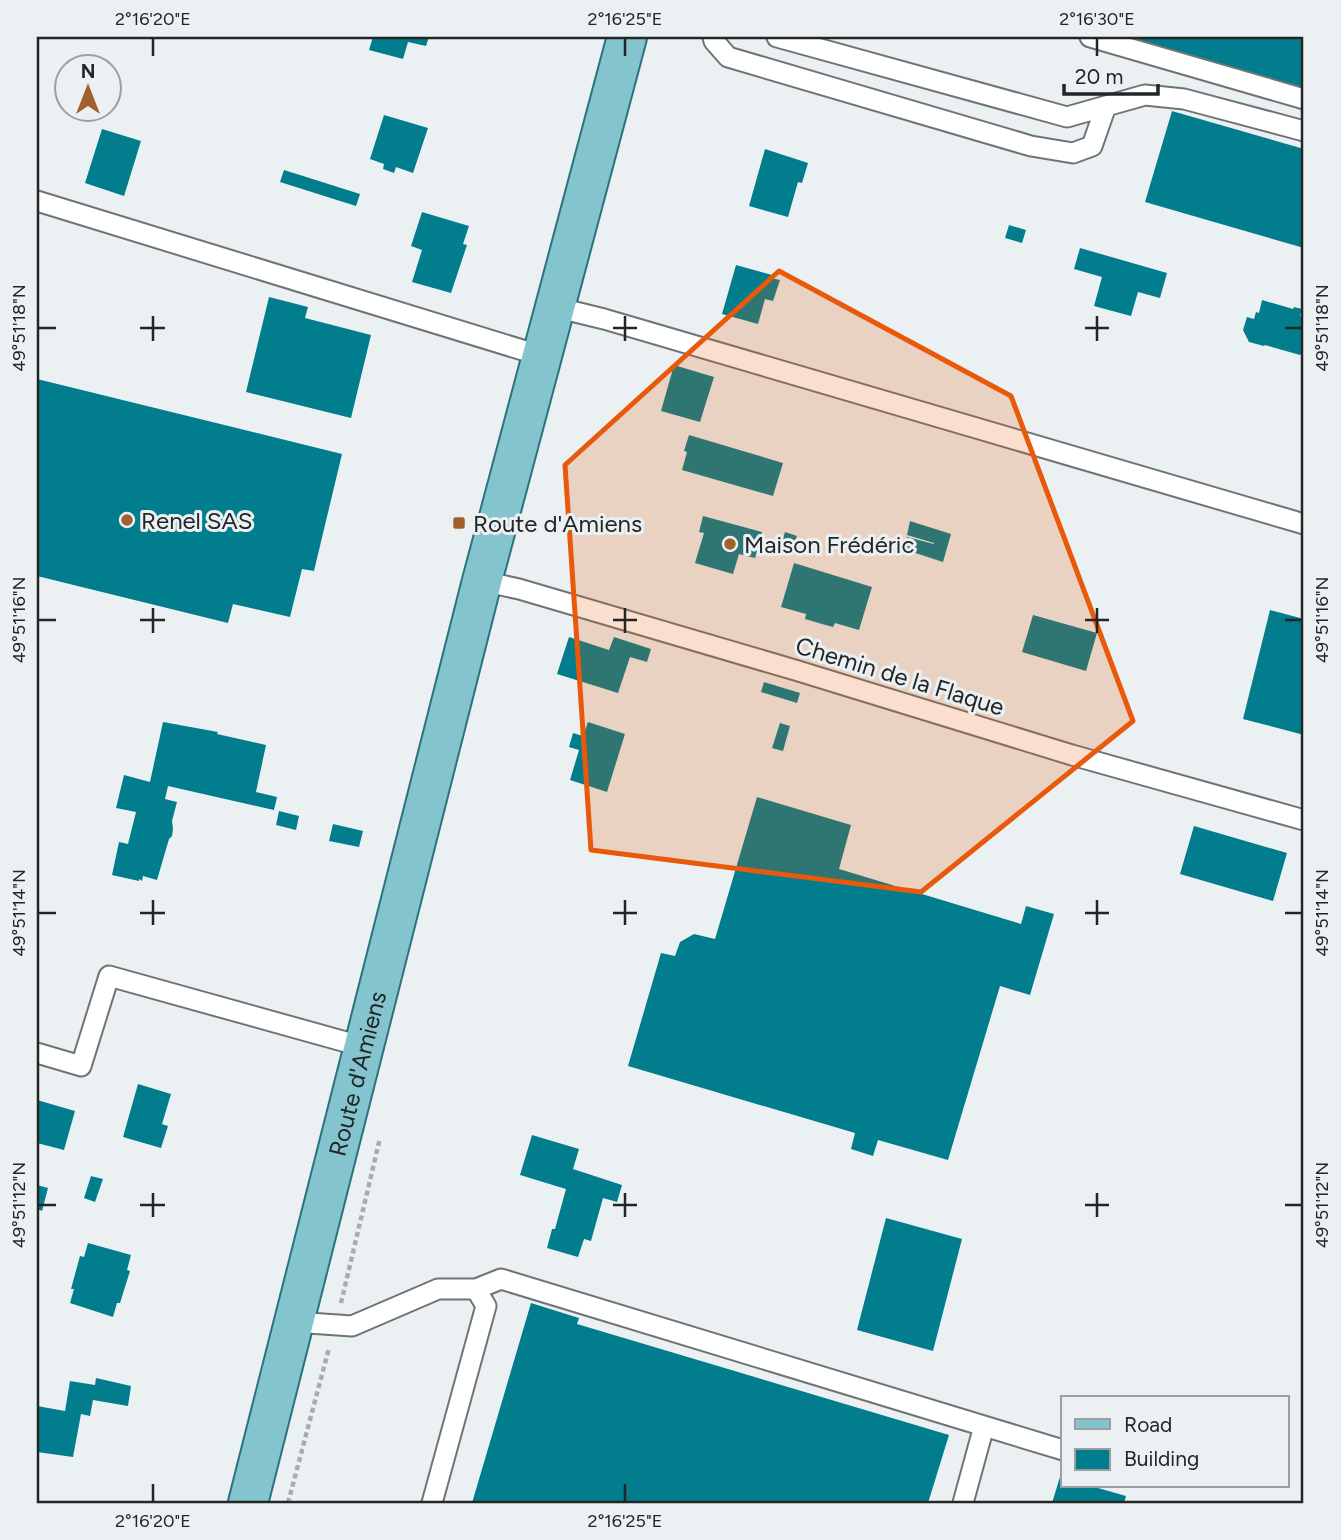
<svg xmlns="http://www.w3.org/2000/svg" width="1341" height="1540" font-family="Figtree,sans-serif">
	<rect width="100%" height="100%" fill="#ebf1f2"/>
	<path fill="#027d8d" d="M373,37H429L426,46L408,42L403,59L369,50Z
		M1127,37H1304V89Z
		M1172,111L1304,149V248L1145,202Z
		M384,115L428,128L413,173L396,167L394,173L383,169L384,164L370,159Z
		M102,129L141,141L124,196L85,183Z
		M765,149L808,163L802,183L798,182L788,217L749,206Z
		M284,170L360,194L356,206L280,182Z
		M422,212L469,226L463,244L467,245L451,293L412,282L422,250L411,246Z
		M1009,225L1026,230L1022,243L1005,238Z
		M1080,248L1167,273L1160,298L1138,292L1131,316L1094,306L1102,277L1074,269Z
		M736,265L772,275L771,278L780,280L773,301L765,299L758,324L722,314Z
		M269,297L308,307L305,318L371,335L351,418L246,392Z
		M1262,300L1293,309L1294,307L1302,309L1300,316L1304,317V351L1300,355L1265,345L1264,346L1249,342L1243,330L1247,317L1254,319L1256,312L1259,313Z
		M674,365L714,377L700,422L661,411Z
		M37,379L342,454L314,571L302,569L290,617L233,604L228,623L37,576Z
		M689,435L783,463L773,496L682,470L687,452L684,451Z
		M703,516L762,532L755,558L739,554L733,574L695,563L704,533L699,532Z
		M910,521L951,534L943,562L903,549L907,537L934,544V543L907,535Z
		M785,532L797,536L792,549L781,545Z
		M794,563L872,587L859,630L835,623L833,627L822,624L805,619L806,614L781,607Z
		M1270,610L1304,619V735L1243,719Z
		M1033,615L1097,633L1086,671L1022,652Z
		M569,637L609,650L614,637L651,649L647,662L630,657L618,693L557,674Z
		M764,682L800,693L797,703L761,692Z
		M163,722L218,732L217,734L266,745L256,792L277,797L274,810L168,786L165,799L177,802L172,821L173,829L172,836L169,839L157,880L143,876L142,881L139,879V881L112,875L119,842L128,844L136,812L116,808L124,775L150,782Z
		M588,722L625,734L607,792L570,780L579,750L569,747L573,733L583,736Z
		M780,723L790,726L783,751L772,748Z
		M757,797L851,825L839,869L1021,924L1026,906L1054,914L1030,995L1000,986L948,1160L878,1140L873,1156L851,1149L855,1133L628,1066L661,953L675,956L680,942L694,934L715,939Z
		M279,811L299,816L296,830L276,825Z
		M333,824L363,831L359,847L329,841Z
		M1194,826L1287,853L1273,901L1180,874Z
		M138,1084L171,1094L162,1124L168,1126L161,1148L123,1137Z
		M37,1100L75,1111L64,1150L37,1143Z
		M532,1135L579,1149L573,1169L622,1185L617,1202L603,1198L591,1241L584,1239L578,1257L547,1248L552,1229H555L566,1189L520,1175Z
		M91,1176L103,1179L95,1202L84,1198Z
		M37,1185L48,1188L42,1211L37,1209Z
		M886,1218L962,1239L933,1351L857,1330Z
		M88,1243L131,1255L127,1270L130,1271L120,1303H117L113,1317L70,1303L74,1289H71L80,1256L84,1257Z
		M531,1303L579,1318L577,1324L949,1435L928,1503H472Z
		M96,1378L131,1386L128,1406L93,1400L90,1416L81,1414L73,1457L37,1452V1406L65,1411L70,1381L95,1385Z
		M1060,1477L1063,1478V1486H1091L1126,1496L1124,1503H1052Z"/>
	<g fill="none" stroke-linecap="round" stroke-linejoin="round">
		<g stroke="#6f7475" stroke-width="23">
			<path id="lane" d="M713,37L714,41L728,57L1031,146L1073,153L1092,146L1106,106
				M777,37L1067,117L1145,95L1184,99L1304,131
				M1090,37L1304,99
				M37,201L542,356
				M555,307L604,319L1304,524
				M482,581L519,589L795,670L1072,755L1304,820
				M37,1053L81,1066L109,976L364,1047
				M476,1289L501,1279L984,1426L963,1503
				M294,1322L352,1326L438,1289H476L486,1306L432,1503
				M984,1426L1063,1450"/>
		</g>
		<g stroke="#2c727e" stroke-width="42">
			<g id="primary">
				<path id="s1" d="M248,1503L482,581L627,37"/>
			</g>
		</g>
		<path stroke="#a8acad" stroke-width="4.5" stroke-dasharray="5 3.5" stroke-linecap="butt" d="M341,1303L380,1138
			M288,1503L329,1348"/>
		<use href="#lane" stroke="#fff" stroke-width="19"/>
		<use href="#primary" stroke="#83c4ce" stroke-width="38"/>
	</g>
	<path fill="#e8590c" fill-opacity="0.2" stroke="#e8590c" stroke-width="5" stroke-linejoin="round" d="M779,271L1011,396L1133,721L921,892L591,850L565,465Z"/>
	<path fill="none" stroke="#232526" stroke-width="2.5" d="M153,38V56M625,38V56M1097,38V56M153,316V341M625,316V341M1097,316V341M38,328H56M140,328H165M613,328H637M1085,328H1109M1285,328H1302M153,608V633M625,608V633M1097,608V633M38,620H56M140,620H165M613,620H637M1085,620H1109M1285,620H1302M153,900V925M625,900V925M1097,900V925M38,913H56M140,913H165M613,913H637M1085,913H1109M1285,913H1302M153,1193V1217M625,1193V1217M1097,1193V1217M38,1205H56M140,1205H165M613,1205H637M1085,1205H1109M1285,1205H1302M153,1484V1502M625,1484V1502"/>
	<g fill="#a2602e" stroke="#ebf1f2" stroke-width="2.5">
		<circle cx="127" cy="520" r="7"/>
		<rect x="452" y="516" width="14" height="14" rx="3.5"/>
		<circle cx="730" cy="544" r="7"/>
	</g>
	<g text-anchor="middle" dominant-baseline="central" stroke-width="6" stroke-linejoin="round" paint-order="stroke">
		<g font-size="24" fill="#232526" stroke="#ebf1f2" text-anchor="start">
			<text x="141" y="520">Renel SAS</text>
			<text x="473" y="523">Route d'Amiens</text>
			<text x="744" y="544">Maison Frédéric</text>
		</g>
		<g font-size="24" fill="#232526" stroke="#ebf1f2">
			<text transform="translate(900 676) rotate(17)">Chemin de la Flaque</text>
			<text stroke="none"><textPath href="#s1" startOffset="443">Route d'Amiens</textPath></text>
		</g>
	</g>
	<rect width="1341" height="1540" fill="none" stroke="#ebf1f2" stroke-width="77"/>
	<rect x="1061" y="1396" width="228" height="91" fill="#ebf1f2" stroke="#9b9fa0" stroke-width="2"/>
	<rect x="1075" y="1419" width="35" height="10" fill="#83c4ce" stroke="#9b9fa0" stroke-width="2"/>
	<text x="1124" y="1432" font-size="21" fill="#232526">Road</text>
	<rect x="1075" y="1449" width="35" height="21" fill="#027d8d" stroke="#9b9fa0" stroke-width="2"/>
	<text x="1124" y="1466" font-size="21" fill="#232526">Building</text>
	<g transform="translate(88 88)"><circle r="33" fill="#ebf1f2" stroke="#9b9fa0" stroke-width="2"/>
	<path d="M0-5L12 26L0 18L-12 26Z" fill="#a2602e"/>
	<text y="-10" font-size="19" font-weight="bold" text-anchor="middle" fill="#232526">N</text>
	</g>
	<path d="M1064 84v10h94v-10" fill="none" stroke="#232526" stroke-width="3.5"/>
	<text x="1075" y="84" font-size="21" fill="#232526" stroke="#ebf1f2" stroke-width="5" paint-order="stroke">20 m</text>
	<rect x="38" y="38" width="1264" height="1464" fill="none" stroke="#232526" stroke-width="2.5"/>
	<g font-size="18" text-anchor="middle" fill="#232526">
		<text x="153" y="25">2°16'20"E</text>
		<text x="625" y="25">2°16'25"E</text>
		<text x="1097" y="25">2°16'30"E</text>
		<text transform="translate(19 328) rotate(-90)" y="6">49°51'18"N</text>
		<text transform="translate(1322 328) rotate(-90)" y="6">49°51'18"N</text>
		<text transform="translate(19 620) rotate(-90)" y="6">49°51'16"N</text>
		<text transform="translate(1322 620) rotate(-90)" y="6">49°51'16"N</text>
		<text transform="translate(19 913) rotate(-90)" y="6">49°51'14"N</text>
		<text transform="translate(1322 913) rotate(-90)" y="6">49°51'14"N</text>
		<text transform="translate(19 1205) rotate(-90)" y="6">49°51'12"N</text>
		<text transform="translate(1322 1205) rotate(-90)" y="6">49°51'12"N</text>
		<text x="153" y="1527">2°16'20"E</text>
		<text x="625" y="1527">2°16'25"E</text>
	</g>
</svg>
